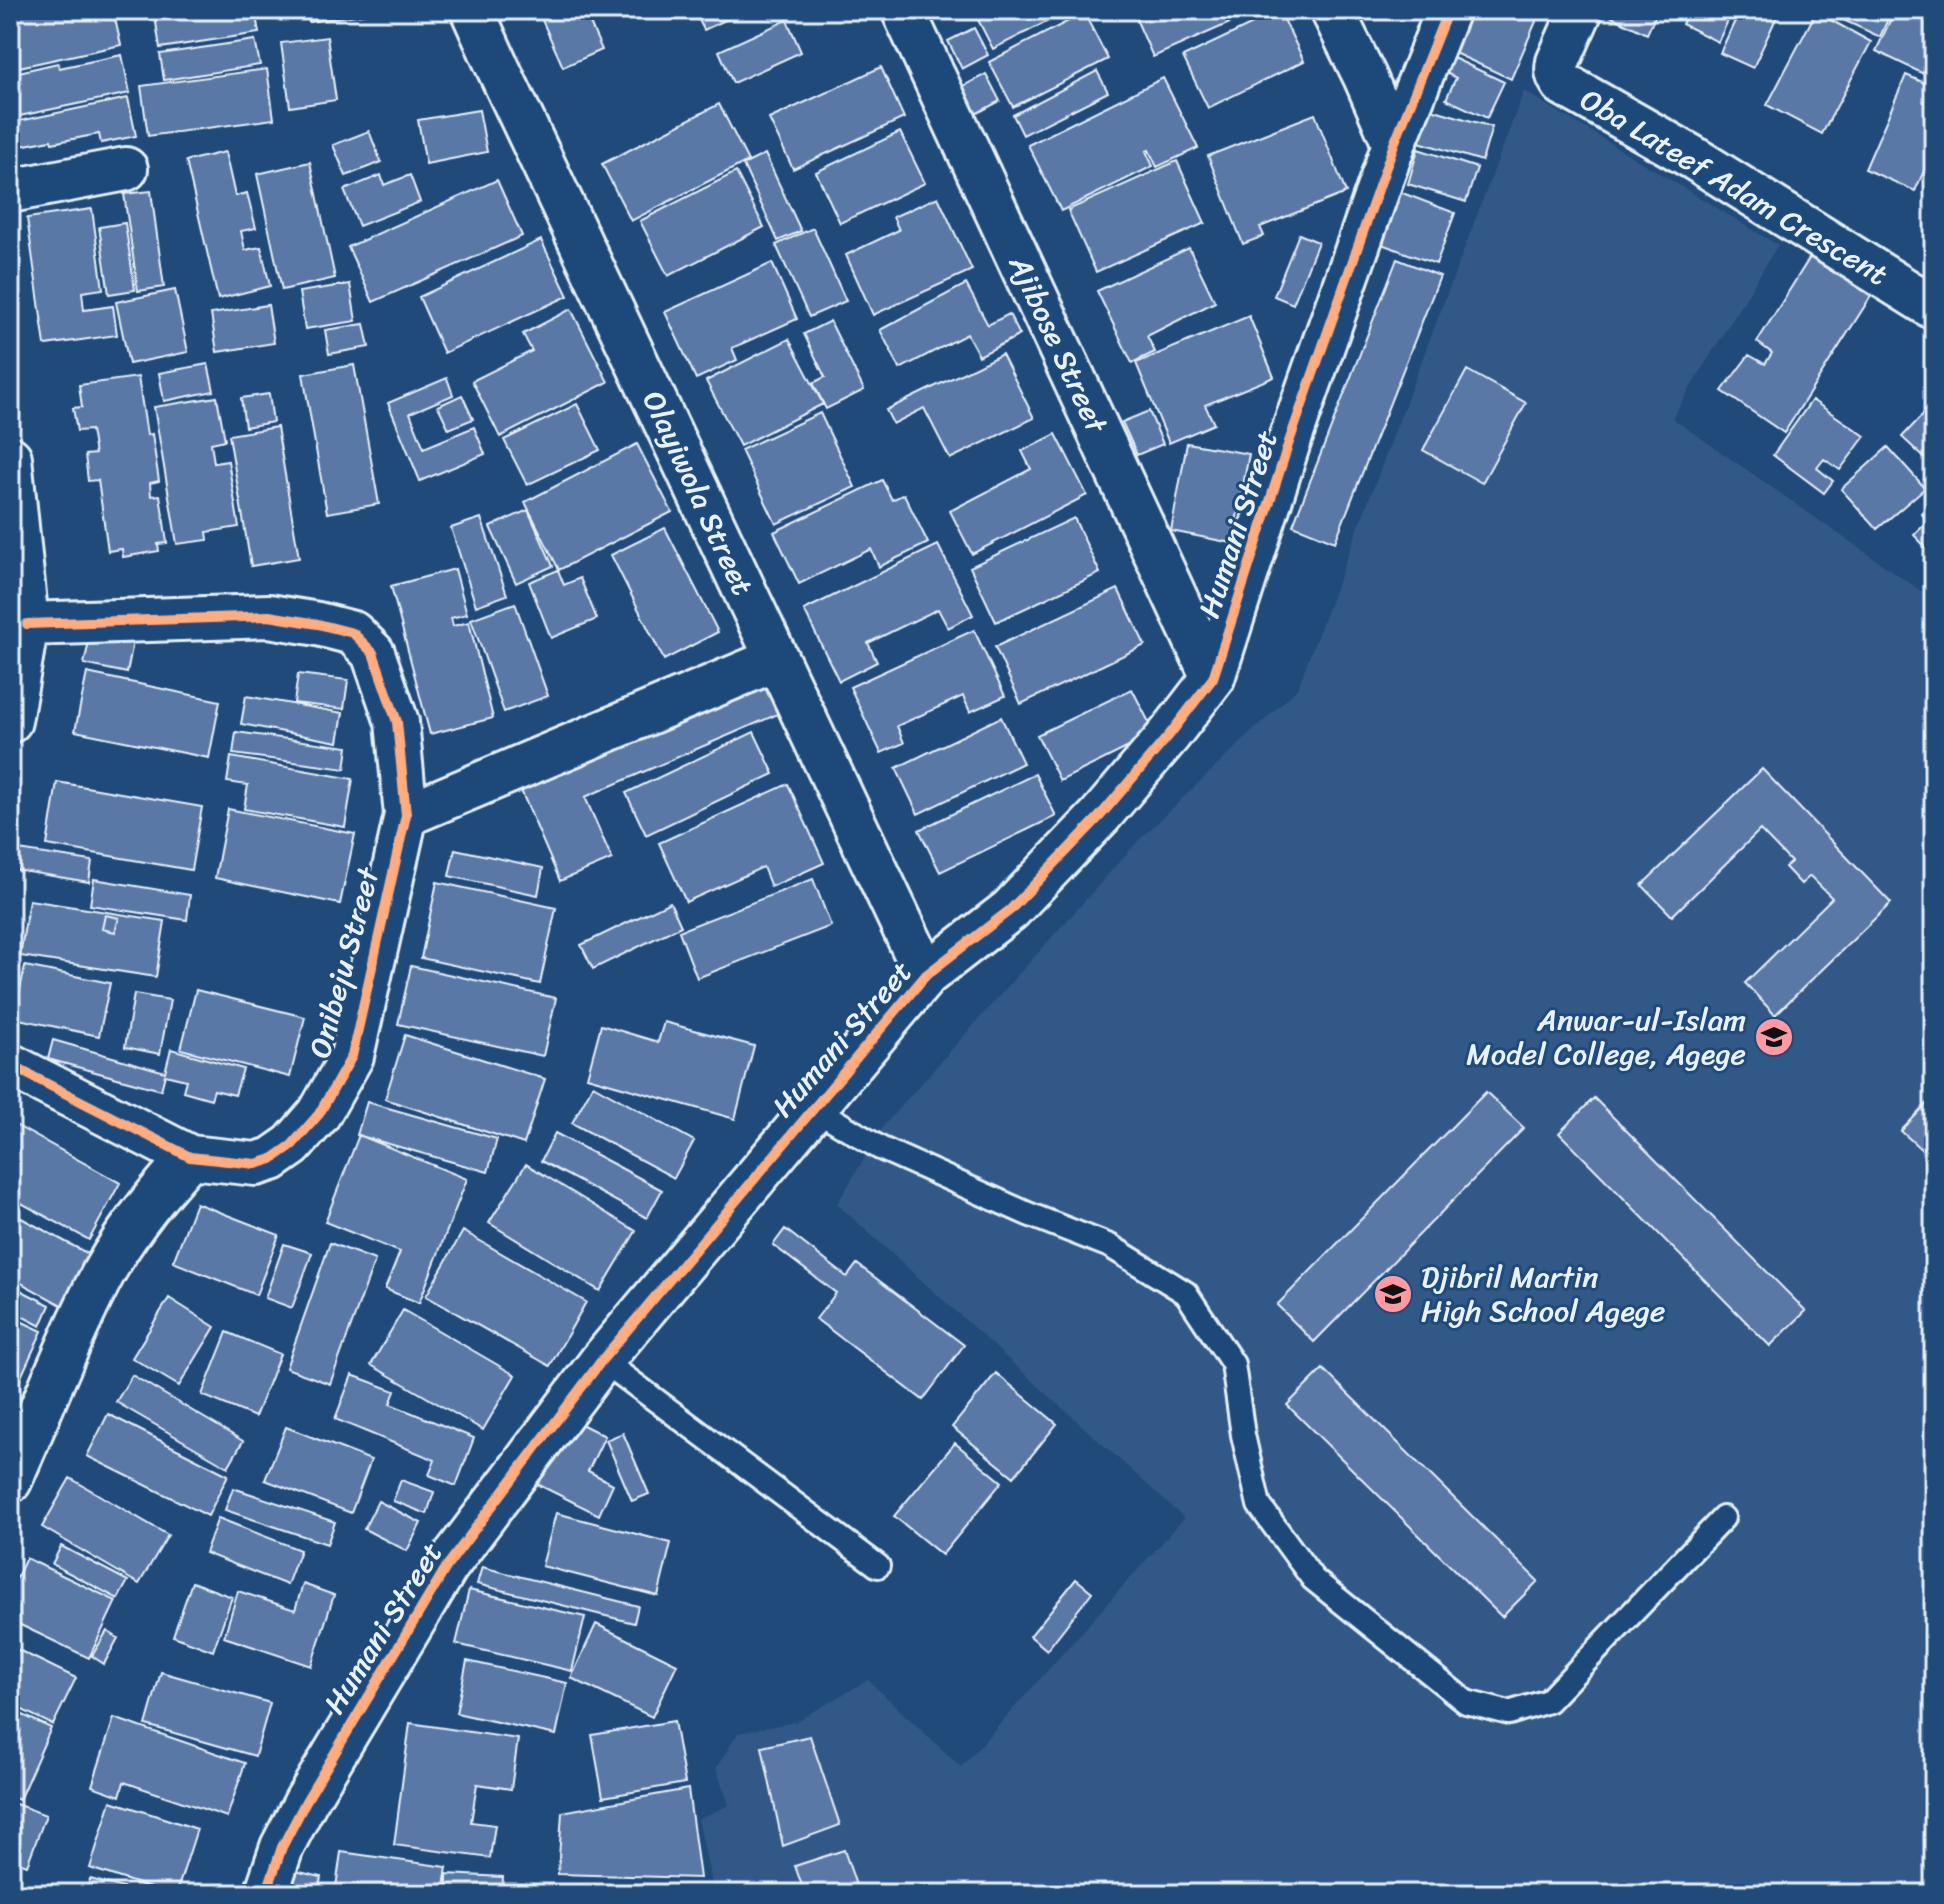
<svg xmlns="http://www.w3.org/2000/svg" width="1944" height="1904" font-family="Sriracha,sans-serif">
	<rect width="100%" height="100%" fill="#1f4a7a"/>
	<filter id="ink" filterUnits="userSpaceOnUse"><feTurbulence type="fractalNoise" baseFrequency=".0125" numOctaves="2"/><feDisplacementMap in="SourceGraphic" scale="16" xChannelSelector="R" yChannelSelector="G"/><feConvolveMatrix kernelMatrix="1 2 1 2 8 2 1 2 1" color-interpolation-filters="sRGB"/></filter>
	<g filter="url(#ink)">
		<path fill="#315887" d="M1524,91L1778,245L1672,418L1934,600V1894H714L698,1819L729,1805L716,1768L738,1733L795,1722L868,1680L961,1767L1184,1518L837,1204L884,1125L1138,841L1297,689Z"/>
		<path fill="#5a78a5" stroke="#e8f1f8" stroke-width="2" fill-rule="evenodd" d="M29,10H113L121,45L10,69V14Z
			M154,10H255L259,33L160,48Z
			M307,10H388L309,22Z
			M563,10H584L602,50L563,67L542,20Z
			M694,10H747L704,30Z
			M973,10H1070L993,49Z
			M1132,10H1259L1153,57Z
			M1468,10H1541L1511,79L1450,51Z
			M1598,10H1658L1647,34Z
			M1689,10H1733L1718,42L1682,24Z
			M1740,10H1780L1753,68L1720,53Z
			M1822,10H1892L1880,37Z
			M1895,10H1934V79L1876,51Z
			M1280,11L1304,61L1208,108L1183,57Z
			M1816,12L1871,42L1822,134L1767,105Z
			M1084,13L1108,59L1013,107L989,62Z
			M787,20L801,52L733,83L719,51Z
			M974,28L988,55L962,69L948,41Z
			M327,37L336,100L290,107L281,43Z
			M255,40L260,65L164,80L160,54Z
			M122,55L130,93L10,118V74L58,63L59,68Z
			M1449,56L1504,82L1487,118L1446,99L1456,78L1442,71Z
			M881,67L904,118L793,169L769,119Z
			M267,69L274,119L148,136L141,86Z
			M1097,71L1108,92L1023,135L1013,115Z
			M986,74L1000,101L970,117L956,90Z
			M1906,75L1934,87V149L1915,191L1865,169Z
			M1163,78L1198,148L1157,167L1149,150L1146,151L1153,166L1061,211L1028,145Z
			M128,98L136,136L101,143L99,134L52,143L51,140L10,148V123Z
			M719,104L748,161L631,221L602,164Z
			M1418,105L1492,127L1482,161L1409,139Z
			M479,110L487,152L426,164L418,120Z
			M1315,114L1346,193L1260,227L1264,236L1243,244L1208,156Z
			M369,131L381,162L346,176L333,145Z
			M900,132L925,183L840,223L816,172Z
			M1418,149L1477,168L1466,202L1408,184Z
			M225,152L235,196L247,193L256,228L241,231L245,250L261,247L270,286L218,299L186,161Z
			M765,154L801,231L778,241L743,165Z
			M1177,161L1205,223L1096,272L1068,210Z
			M310,162L335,278L282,290L257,174Z
			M736,172L764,227L668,276L640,221Z
			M381,175L384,185L410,175L420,202L359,226L344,190Z
			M497,180L522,236L373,302L348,247Z
			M1392,189L1455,213L1436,264L1373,241Z
			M151,191L164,287L138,291L124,194Z
			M938,197L972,270L873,315L846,255L899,230L893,217Z
			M92,209L103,289L82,292L84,310L113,306L117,335L45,345L27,218Z
			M125,223L135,290L109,294L99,227Z
			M813,228L846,301L809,317L776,245Z
			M1299,234L1318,242L1293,304L1274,296Z
			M541,240L568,296L444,353L419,297Z
			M1189,248L1215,302L1147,336L1155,352L1132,363L1097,291Z
			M1812,254L1873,293L1784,433L1722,391L1749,355L1765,364L1772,353L1757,342Z
			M1397,259L1440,276L1335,542L1293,525Z
			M772,263L797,319L732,348L737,360L696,379L665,312Z
			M350,284L356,321L305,329L299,292Z
			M966,284L988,325L1009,314L1020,335L979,356L967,334L900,369L880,330Z
			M175,290L188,352L129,364L116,302Z
			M268,305L274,343L217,352L211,314Z
			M571,309L608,382L500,437L472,381L532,351L523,334Z
			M1249,316L1274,377L1205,405L1214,424L1169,443L1136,363Z
			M830,321L864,390L826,409L813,383L825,377L804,334Z
			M364,324L369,347L329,354L325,330Z
			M789,339L823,404L740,446L706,381Z
			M1002,354L1034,418L950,459L924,408L893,424L886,410Z
			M208,364L214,391L164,401L159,373Z
			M354,365L379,504L327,513L303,374Z
			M1467,370L1526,403L1482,483L1423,450Z
			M138,377L147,435L152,434L159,481L150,483L151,496L160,495L167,543L158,544L159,551L123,557L122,549L108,551L98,480L88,481L85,455L95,454L91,430L77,431L73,408L82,407L79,385Z
			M447,378L453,395L410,413L424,448L474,427L485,454L420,481L388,403Z
			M269,394L273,422L245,427L241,398Z
			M462,395L473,419L449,429L438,406Z
			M217,397L225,440L211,443L214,463L228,461L239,527L207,532L208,540L177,544L154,407Z
			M1812,400L1865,436L1840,470L1824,459L1817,468L1833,481L1824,493L1773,455Z
			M1934,403V467L1902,437Z
			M577,404L600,450L527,485L504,440Z
			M1149,411L1163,444L1137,455L1122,422Z
			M820,413L855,487L776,524L741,450Z
			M277,427L299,558L251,566L229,435Z
			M1056,434L1087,495L972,554L950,511L1031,469L1022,451Z
			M1187,443L1249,454L1232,543L1171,531Z
			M637,444L672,512L559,570L525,502Z
			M1888,447L1925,488L1877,529L1841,489Z
			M882,480L892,500L904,494L928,543L879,567L871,549L799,584L774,532Z
			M1934,500V556L1914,535L1928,521L1921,513Z
			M528,510L553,566L516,583L490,527Z
			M481,518L507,595L476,606L451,528Z
			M1074,518L1100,573L996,622L970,567Z
			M665,528L718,632L664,660L611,555Z
			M938,545L973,615L948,628L938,609L868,643L877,662L839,681L804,610Z
			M455,569L467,614L451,618L453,626L469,622L493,718L430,734L391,586Z
			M558,570L564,585L580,578L597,619L551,638L529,582Z
			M1118,589L1145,645L1021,704L995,647Z
			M515,603L548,696L504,712L471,619Z
			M92,628L134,637L127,673L84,664Z
			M974,630L1005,696L970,712L963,696L897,726L904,743L881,753L850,687Z
			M87,673L220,701L209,758L75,731Z
			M761,673L778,714L585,797L612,859L560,881L516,779Z
			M298,674L348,680L344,709L294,703Z
			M1132,689L1155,734L1060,781L1037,735Z
			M246,696L343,713L338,742L241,724Z
			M1001,717L1023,763L918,814L896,768Z
			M236,732L348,747L345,769L233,754Z
			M754,732L774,774L646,835L626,793Z
			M231,757L353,779L345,827L244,809L248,785L227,782Z
			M1762,769L1891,903L1775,1015L1745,983L1832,898L1810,876L1801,884L1785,867L1791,862L1760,830L1672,916L1642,885Z
			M1035,774L1056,816L940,872L919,830Z
			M57,782L202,807L191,870L47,845Z
			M788,784L824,863L771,887L763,867L686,902L659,843Z
			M228,809L355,834L340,904L215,878Z
			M12,849L92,861L89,882L10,869Z
			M455,849L543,868L538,895L449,876Z
			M94,879L190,895L187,920L90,905Z
			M813,879L831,926L697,978L679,931Z
			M437,882L556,908L540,984L421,958Z
			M29,900L165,921L156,977L20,956ZM105,915L119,918L115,932L102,929Z
			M670,902L681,926L593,969L581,945Z
			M105,915L119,918L115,932L102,929Z
			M25,966L110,983L99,1036L14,1018Z
			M411,966L556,998L543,1056L398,1024Z
			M196,990L305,1017L290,1077L181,1049Z
			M134,994L170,1000L160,1054L125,1047Z
			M664,1022L754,1046L735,1119L587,1077L601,1025L658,1042Z
			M405,1035L545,1079L524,1144L385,1099Z
			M53,1040L165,1072L171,1049L243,1069L235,1095L214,1090L211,1099L183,1091L186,1080L165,1075L161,1090L48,1059Z
			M593,1085L694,1141L674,1178L572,1123Z
			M1486,1092L1524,1128L1314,1342L1277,1305Z
			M1934,1096V1161L1901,1131Z
			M1594,1098L1806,1311L1770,1346L1559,1133Z
			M367,1102L497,1139L488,1172L357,1135Z
			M10,1122L120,1183L89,1240L10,1197Z
			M555,1133L662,1190L647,1218L541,1161Z
			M359,1135L467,1179L419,1303L385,1289L400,1252L325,1222Z
			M526,1164L636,1231L600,1291L489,1223Z
			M196,1203L279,1235L256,1295L173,1262Z
			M10,1212L92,1256L65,1307L10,1277Z
			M785,1229L847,1277L857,1264L964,1345L923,1400L816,1319L836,1293L773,1245Z
			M463,1231L586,1302L550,1366L426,1296Z
			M330,1243L375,1260L330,1384L286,1368Z
			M284,1244L312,1253L292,1308L265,1298Z
			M10,1285L50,1305L41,1326L10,1310Z
			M169,1298L215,1327L179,1386L132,1358Z
			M403,1310L515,1375L483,1430L371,1365Z
			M10,1316L42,1331L10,1401Z
			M227,1332L280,1354L255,1417L202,1395Z
			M1323,1369L1538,1581L1502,1617L1287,1405Z
			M996,1373L1057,1424L1014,1477L952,1427Z
			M132,1375L243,1441L228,1467L116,1402Z
			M352,1375L395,1391L390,1404L474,1438L456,1486L429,1475L435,1460L335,1419Z
			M108,1414L228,1475L208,1516L87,1456Z
			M569,1418L605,1436L588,1471L613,1484L599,1515L537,1484Z
			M286,1427L371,1460L351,1513L265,1480Z
			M623,1433L649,1494L632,1501L606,1440Z
			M955,1443L1002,1482L942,1555L894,1516Z
			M70,1478L168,1535L139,1584L42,1527Z
			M401,1480L434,1492L427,1514L393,1501Z
			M233,1488L335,1522L327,1544L225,1510Z
			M378,1501L421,1523L407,1551L364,1529Z
			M556,1513L671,1543L658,1596L542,1566Z
			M218,1518L300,1550L287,1585L205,1553Z
			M61,1546L128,1581L118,1599L52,1564Z
			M26,1558L116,1601L89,1658L10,1620V1592Z
			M482,1567L638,1606L634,1623L477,1584Z
			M1076,1579L1092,1592L1047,1650L1030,1636Z
			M192,1582L232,1597L213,1651L173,1636Z
			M303,1584L334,1595L311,1666L224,1637L238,1591L295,1610Z
			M469,1590L585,1617L572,1671L456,1644Z
			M596,1624L677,1664L652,1717L571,1678Z
			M107,1631L118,1638L104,1664L92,1656Z
			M10,1646L76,1678L53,1725L10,1704Z
			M467,1661L567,1683L556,1735L456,1713Z
			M161,1672L270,1703L255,1756L146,1725Z
			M10,1709L51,1728L19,1800L10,1796Z
			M114,1718L245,1763L227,1817L124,1782L120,1796L92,1786Z
			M674,1721L685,1783L603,1797L592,1735Z
			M410,1723L518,1739L511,1789L477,1784L471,1822L495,1825L490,1858L394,1845Z
			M810,1736L840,1825L783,1846L762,1747Z
			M688,1789L700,1878L558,1874L562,1812Z
			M111,1801L197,1829L176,1894H169L90,1868Z
			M10,1802L46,1815L27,1865L10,1859Z
			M844,1850L859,1894H805L795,1866Z
			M341,1852L447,1867L443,1894H335Z
			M291,1870L321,1877L318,1894H286Z
			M447,1874L503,1877L502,1894H447Z
			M90,1879L146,1894H86Z
			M33,1887L54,1894H31Z
			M688,1890V1894H552V1892Z"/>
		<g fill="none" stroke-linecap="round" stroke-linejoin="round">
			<g stroke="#e8f1f8" stroke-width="28">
				<path id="lane" d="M814,1108L880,1148L1028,1214L1110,1246L1186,1293L1233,1364L1243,1435L1259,1505L1313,1579L1466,1702L1509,1713L1548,1701L1723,1518
					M602,1360L878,1566"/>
			</g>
			<g stroke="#e8f1f8" stroke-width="48">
				<path id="street" d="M472,10L498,68L926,975
					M903,10L1213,678
					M1332,10L1365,77L1394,144
					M1581,10L1558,62C1556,71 1557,76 1563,84L1692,157L1934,308
					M10,191L126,169
					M10,458L27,624L10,721
					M406,815L777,659
					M10,1065L190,1157L256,1164L272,1159L292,1145L319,1114L352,1056L406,815L397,722L373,653L353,633L318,624L269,616L27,624
					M10,1481C38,1418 63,1353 94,1291C118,1241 153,1198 190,1157
					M266,1894L282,1847L306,1801L447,1566L602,1360L926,975L1010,910L1100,816L1170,734L1213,678L1289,442L1394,144L1448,10"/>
			</g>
			<use href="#lane" stroke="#1f4a7a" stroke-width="22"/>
			<use href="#street" stroke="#1f4a7a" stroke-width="42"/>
			<g stroke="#1f4a7a" stroke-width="15">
				<path id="cycleway" d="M10,1065L190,1157L256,1164L272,1159L292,1145L319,1114L352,1056L406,815L397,722L373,653L353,633L318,624L269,616L27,624
					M266,1894L282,1847L306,1801L447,1566L602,1360L926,975L1010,910L1100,816L1170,734L1213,678L1289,442L1394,144L1448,10"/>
			</g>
			<use href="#cycleway" stroke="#ffac80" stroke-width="10"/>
		</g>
	</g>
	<defs>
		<g id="school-disc" transform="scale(2)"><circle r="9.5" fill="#ff9aa2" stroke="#1f4a7a"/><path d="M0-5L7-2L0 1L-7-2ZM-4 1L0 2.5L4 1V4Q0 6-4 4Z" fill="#111"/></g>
	</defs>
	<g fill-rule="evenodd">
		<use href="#school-disc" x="1774" y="1037"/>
		<use href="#school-disc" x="1393" y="1294"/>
	</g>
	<g text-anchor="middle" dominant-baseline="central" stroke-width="6" stroke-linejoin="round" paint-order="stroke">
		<g font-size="30" fill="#e8f1f8" stroke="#1f4a7a">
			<text transform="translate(1734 187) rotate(31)">Oba Lateef Adam Crescent</text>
			<text transform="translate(1058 344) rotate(65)">Ajibose Street</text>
			<text transform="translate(698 493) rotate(65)">Olayiwola Street</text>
			<text transform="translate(1238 524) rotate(-72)">Humani Street</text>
			<text transform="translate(344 963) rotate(-75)">Onibeju Street</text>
			<text transform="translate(842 1039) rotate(-49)">Humani Street</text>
			<text transform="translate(383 1628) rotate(-58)">Humani Street</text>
		</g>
		<g font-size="30" fill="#e8f1f8" stroke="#1f4a7a" text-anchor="end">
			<text x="1746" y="1020">Anwar-ul-Islam<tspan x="1746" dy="34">Model College, Agege</tspan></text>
			<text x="1421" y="1277" text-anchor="start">Djibril Martin<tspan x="1421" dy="34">High School Agege</tspan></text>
		</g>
	</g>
	<rect width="1944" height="1904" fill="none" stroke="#1f4a7a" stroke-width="40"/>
	<rect x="20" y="20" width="1904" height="1864" fill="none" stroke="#e8f1f8" stroke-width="3" filter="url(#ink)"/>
</svg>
